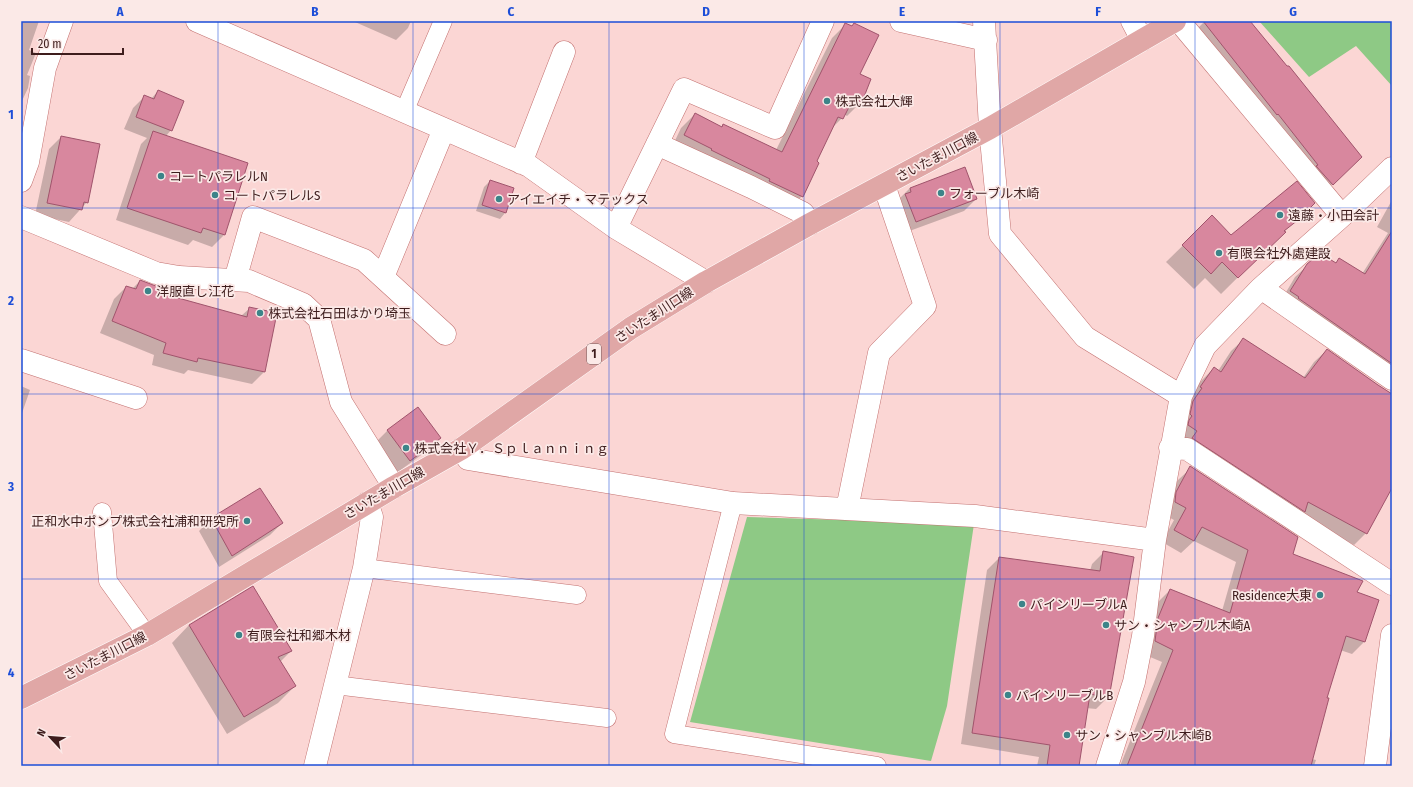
<svg xmlns="http://www.w3.org/2000/svg" width="1413" height="787" font-family="'Fira Sans Condensed','Noto Sans JP',sans-serif">
	<rect width="100%" height="100%" fill="#fbd6d4"/>
	<path fill="#8ec985" d="M1259,21H1392V86L1356,46L1309,77Z
		M747,517L974,524L947,706L931,761L690,722Z"/>
	<path fill="#0003" d="M21,21H39L29,50L36,53L27,75L30,76L28,88L21,103Z
		M355,21H411L408,28L396,40L355,22Z
		M1205,21H1249L1361,156L1320,196L1192,34Z
		M846,24L858,75L870,80L861,102L847,116L844,114L842,118L831,129L815,162L802,196L788,210L671,149L681,128L695,114L721,127L723,125L776,150L832,38Z
		M158,91L171,130L166,136L224,235L212,247L193,240L188,245L116,220L141,144L147,138L124,129L133,108L145,96L151,99Z
		M61,137L87,202L69,222L35,215L49,149Z
		M490,181L505,213L500,219L476,211L484,187Z
		M910,188L976,199L964,211L904,233L898,200Z
		M1392,200V390L1391,386L1279,304L1295,277L1308,265L1336,263L1339,260L1362,274L1388,233L1377,227Z
		M1313,203L1221,294L1205,278L1194,289L1166,262L1212,217L1231,236Z
		M140,281L158,293L241,316L250,308L276,314L264,372L252,384L188,370L184,374L152,365L154,355L100,333L114,299L126,287L132,289Z
		M1244,339L1303,378L1314,362L1327,350L1385,390L1392,393V468L1366,533L1354,545L1300,516L1177,438L1188,399L1202,380L1214,368L1218,371L1231,351Z
		M21,386L30,390L21,416Z
		M418,408L440,438L428,450L398,472L375,443L387,431Z
		M1191,468L1292,555L1356,593L1378,601L1364,642L1352,654L1340,650L1326,699L1312,759L1316,760L1314,766H1120L1162,662L1143,654L1158,602L1170,590L1222,611L1236,562L1194,541L1181,553L1162,542L1174,520L1163,514L1164,505L1178,480Z
		M260,489L282,523L270,535L219,567L199,531L211,519Z
		M1104,552L1108,697L1096,709L1086,708L1078,766H1037L1039,757L961,744L987,570L999,558L1090,571L1092,564Z
		M189,625L291,651L280,662L295,686L278,703L227,734L172,643Z
		M1392,707V734L1387,733Z"/>
	<path fill="#d8879e" stroke="#a0546c" d="M1203,21H1250L1287,66H1289L1362,157L1333,185L1316,166L1318,165L1278,114L1277,115Z
		M845,23L852,26L854,23L879,35L860,74L871,79L862,102L853,99L843,119L838,117L817,161L819,163L803,197L769,181L770,179L711,150L712,149L684,135L695,113L722,127L723,124L782,152Z
		M158,90L184,101L172,131L136,117L144,95L154,99Z
		M153,131L248,163L225,235L203,228L201,233L127,208Z
		M61,136L100,144L88,203L84,202L82,210L47,203Z
		M965,167L977,199L916,222L905,194L911,192L910,188Z
		M490,180L514,188L506,213L482,205Z
		M1297,181L1315,203L1298,220L1284,231L1286,232L1238,278L1222,262L1211,274L1182,245L1212,215L1231,235Z
		M1392,231V362L1391,363L1298,298L1299,297L1290,291L1307,264L1320,253L1336,263L1339,258L1365,274Z
		M140,280L161,288L160,293L247,317L249,307L277,313L265,372L198,358L197,362L163,353L166,343L112,321L126,286L136,289Z
		M1243,338L1305,378L1327,349L1378,385L1392,394V488L1367,534L1308,502L1305,512L1192,438L1197,431L1188,425L1189,420L1192,416L1190,414L1193,401L1202,388L1200,387L1214,367L1221,372Z
		M418,407L441,438L410,461L387,430Z
		M1190,466L1298,537L1293,554L1363,581L1357,592L1379,600L1365,642L1346,636L1327,698H1329L1311,766H1127L1173,650L1155,641L1158,618L1170,589L1230,613L1248,550L1202,527L1194,541L1174,530L1186,508L1175,502L1176,492Z
		M260,488L283,523L232,556L211,518Z
		M1103,551L1134,557L1109,698L1090,694L1079,766H1047L1050,745L972,733L999,557L1100,571Z
		M253,586L292,651L278,657L296,686L244,717L189,625Z"/>
	<g fill="none" stroke-linecap="round" stroke-linejoin="round">
		<g stroke="#c37170" stroke-width="19">
			<path id="lane" d="M404,112L443,21
				M733,503L674,734L877,766
				M102,512L108,581L147,635
				M364,568L577,595
				M335,685L607,718"/>
		</g>
		<g stroke="#c37170" stroke-width="23">
			<path id="street" d="M197,21L529,166L616,228L706,282
				M901,21L986,40
				M984,21L990,128L1000,234L1085,337L1181,396
				M1132,21L1142,40
				M1179,21L1342,216
				M657,144L751,187L803,213L810,224
				M521,163L564,52
				M21,181L28,162L45,68L62,21
				M21,217L156,273L179,277L249,281L303,304L319,319L341,402L394,487
				M616,228L684,89L775,128L823,21
				M383,277L444,129
				M235,280L253,217L364,260L445,334
				M1261,288L1392,379
				M21,360L136,398
				M1170,448L1187,449L1392,584
				M461,449L468,459L733,503L975,516L1155,540
				M847,509L879,353L925,306L884,185
				M315,766L364,568L372,517L367,503
				M1107,766L1134,682L1143,636L1155,540L1181,396L1205,346L1261,288L1342,216L1392,168
				M1375,766L1392,635"/>
		</g>
		<g stroke="#fff" stroke-width="23">
			<path id="primary" d="M21,698L147,635L394,487L461,449L631,328L706,282L810,224L990,128L1175,21"/>
		</g>
		<use href="#lane" stroke="#fff" stroke-width="18"/>
		<use href="#street" stroke="#fff" stroke-width="22"/>
		<use href="#primary" stroke="#e0a7a6" stroke-width="22"/>
	</g>
	<path fill="none" stroke="#1d4ed8" stroke-width="1" stroke-opacity="0.55" d="M218,21V766M413,21V766M609,21V766M804,21V766M1000,21V766M1195,21V766M21,208H1392M21,394H1392M21,579H1392"/>
	<g fill="#3c8489" stroke="#fbe9e7" stroke-width="1.5">
		<circle cx="827" cy="101" r="4"/>
		<circle cx="161" cy="176" r="4"/>
		<circle cx="941" cy="193" r="4"/>
		<circle cx="215" cy="195" r="4"/>
		<circle cx="499" cy="199" r="4"/>
		<circle cx="1280" cy="215" r="4"/>
		<circle cx="1219" cy="253" r="4"/>
		<circle cx="148" cy="291" r="4"/>
		<circle cx="260" cy="313" r="4"/>
		<circle cx="406" cy="448" r="4"/>
		<circle cx="247" cy="521" r="4"/>
		<circle cx="1320" cy="595" r="4"/>
		<circle cx="1022" cy="604" r="4"/>
		<circle cx="1106" cy="625" r="4"/>
		<circle cx="239" cy="635" r="4"/>
		<circle cx="1008" cy="695" r="4"/>
		<circle cx="1067" cy="735" r="4"/>
	</g>
	<g text-anchor="middle" dominant-baseline="central" stroke-width="3.5" stroke-linejoin="round" paint-order="stroke">
		<rect fill="#fbe9e7" stroke="#775a5a" stroke-width="1" x="587" y="344" width="14" height="20" rx="3"/>
		<g font-size="12" font-weight="bold" fill="#3e1d1d">
			<text x="594" y="354">1</text>
		</g>
		<g font-size="13" fill="#3e1d1d" stroke="#fbe9e7" text-anchor="start">
			<text x="835" y="101">株式会社大輝</text>
			<text x="169" y="176">コートパラレルN</text>
			<text x="949" y="193">フォーブル木崎</text>
			<text x="223" y="195">コートパラレルS</text>
			<text x="507" y="199">アイエイチ・マテックス</text>
			<text x="1288" y="215">遠藤・小田会計</text>
			<text x="1227" y="253">有限会社外處建設</text>
			<text x="156" y="291">洋服直し江花</text>
			<text x="268" y="313">株式会社石田はかり埼玉</text>
			<text x="414" y="448">株式会社Ｙ．Ｓｐｌａｎｎｉｎｇ</text>
			<text x="239" y="521" text-anchor="end">正和水中ポンプ株式会社浦和研究所</text>
			<text x="1312" y="595" text-anchor="end">Residence大東</text>
			<text x="1030" y="604">パインリーブルA</text>
			<text x="1114" y="625">サン・シャンブル木崎A</text>
			<text x="247" y="635">有限会社和郷木材</text>
			<text x="1016" y="695">パインリーブルB</text>
			<text x="1075" y="735">サン・シャンブル木崎B</text>
		</g>
		<g font-size="13" fill="#3e1d1d" stroke="#fbe9e7">
			<text transform="translate(937 157) rotate(-28)">さいたま川口線</text>
			<text transform="translate(654 315) rotate(-33)">さいたま川口線</text>
			<text transform="translate(384 493) rotate(-30)">さいたま川口線</text>
			<text transform="translate(105 656) rotate(-27)">さいたま川口線</text>
		</g>
	</g>
	<rect width="1413" height="787" fill="none" stroke="#fbe9e7" stroke-width="44"/>
	<g transform="translate(50 737) rotate(296)" stroke="#fbe9e7" stroke-width="3" paint-order="stroke">
	<path d="M0-3L7 15L0 10L-7 15Z" fill="#3e1d1d"/>
	<text y="-6" font-size="11" font-weight="bold" text-anchor="middle" fill="#3e1d1d">N</text>
	</g>
	<path d="M32 48v6h91v-6" fill="none" stroke="#3e1d1d" stroke-width="2"/>
	<text x="38" y="48" font-size="12" fill="#3e1d1d" stroke="#fbe9e7" stroke-width="3" paint-order="stroke">20 m</text>
	<rect x="22" y="22" width="1369" height="743" fill="none" stroke="#1d4ed8" stroke-width="1.5"/>
	<g font-size="13" text-anchor="middle" font-weight="bold" fill="#1d4ed8">
		<text x="120" y="16">A</text>
		<text x="315" y="16">B</text>
		<text x="511" y="16">C</text>
		<text x="706" y="16">D</text>
		<text x="902" y="16">E</text>
		<text x="1098" y="16">F</text>
		<text x="1293" y="16">G</text>
		<text x="11" y="119">1</text>
		<text x="11" y="305">2</text>
		<text x="11" y="491">3</text>
		<text x="11" y="677">4</text>
	</g>
</svg>
